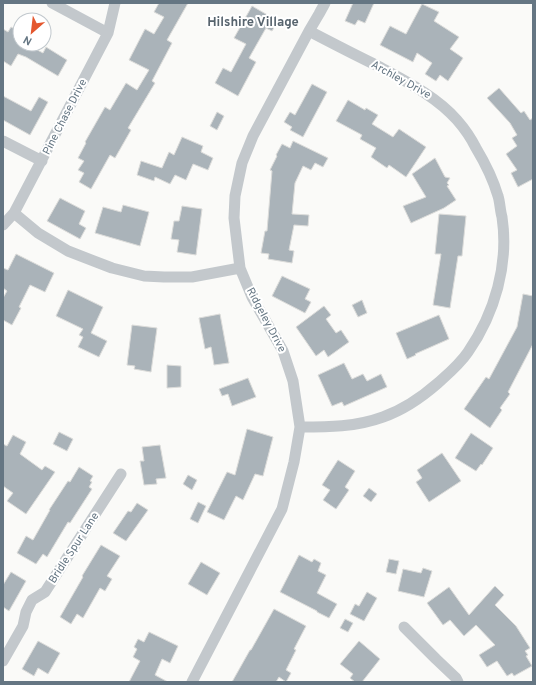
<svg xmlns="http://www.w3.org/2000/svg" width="536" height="685" font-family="Overpass,sans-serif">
	<rect width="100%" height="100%" fill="#fafaf8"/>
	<path fill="#aab3b9" stroke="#dcdcda" d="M159,3H188L167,40L172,43L152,81L155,83L128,128L131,130L115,158L110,155L91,189L79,182L84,173L78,170L84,161L78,158L86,143L85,142L105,107L110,110L126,83L137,90L149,70L129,60L145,29L154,34L164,17L154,12Z
		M353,3H374L365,23L358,20L355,25L345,21Z
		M422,4L439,12L434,21L459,37L450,49L463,58L448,81L440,75L436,81L425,74L432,63L417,53L413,62L380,45L390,26L406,34Z
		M252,6L278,21L272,31L266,28L249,58L256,62L238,96L215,83L223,68L231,72L246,44L234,38Z
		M11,27L20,32V44H26L43,53L46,47L67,60L58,76L26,57L18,54L11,66L3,61V29L8,32Z
		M312,84L327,92L303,137L290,130L292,127L284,122L290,112L295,115Z
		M499,88L521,113L524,111L530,120L533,118V179L518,187L511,173L517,170L506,154L517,146L512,138L517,135L510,123L487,98Z
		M3,96L31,111L39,97L48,102L30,135L3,120Z
		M348,100L365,110L366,108L378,115L372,124L393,137L399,129L426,147L406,177L389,165L387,168L371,157L376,148L360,139L362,135L336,121Z
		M217,112L224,116L217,130L210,126Z
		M182,137L203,146L201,152L213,158L208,170L193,164L186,180L175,175L170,184L155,177L154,181L137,175L141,161L162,168L169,152L174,155Z
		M293,141L328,158L323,167L315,163L311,170L303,166L295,183L292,214L309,215L308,226L294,225L289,250L294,251L292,263L268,259L269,254L261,253L265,231H267L272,171L270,170L277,156L276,155L282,144L290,148Z
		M435,158L445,177L450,178L447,183L449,185L447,186L456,200L444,208L411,223L403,206L426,197L412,174Z
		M60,198L85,211L79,224L86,228L80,239L47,221Z
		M123,205L149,212L140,246L95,233L103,207L121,212Z
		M182,206L202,209L196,255L177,252L179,240L171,239L174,221H179Z
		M439,214L466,216L462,256H458L450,308L433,305L441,254H435Z
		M16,254L54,273L45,292L30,285L19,307L21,308L12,325L3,320V298L7,291L3,288V268L8,270Z
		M282,276L310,289L305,299L311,302L305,313L272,296Z
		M68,290L103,307L91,333L107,341L99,357L78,347L83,337L79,335L83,329L56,316Z
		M523,294L533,296V344L508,392L510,394L500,408L502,410L490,428L464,409L486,377L489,379L517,327Z
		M362,300L367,313L358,317L352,305Z
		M324,306L331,315L326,319L336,333L341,330L349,342L328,357L324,350L316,356L296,327Z
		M220,314L229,363L214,365L211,347L205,349L199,318Z
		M439,315L449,339L415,354L416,355L407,359L396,333Z
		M132,325L157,328L151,372L134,369L135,366L127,365Z
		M344,363L352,379L363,374L367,381L381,374L387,387L344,406L342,402L332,406L318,375Z
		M167,365L181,366V387L167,388Z
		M248,378L256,397L232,406L228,394L222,396L219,389Z
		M247,429L273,437L263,476L255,474L243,500L236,496L224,520L207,512L227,472L235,475Z
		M59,432L73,439L67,451L53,444Z
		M471,433L493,448L482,465L481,464L476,471L455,458Z
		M13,435L26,442L20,454L42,470L45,466L55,472L26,514L7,501L13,493L3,486V444L7,446Z
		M160,445L166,478L156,479L157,484L144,485L140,461H144L142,447Z
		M442,453L461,481L429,502L416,482L422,478L417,470Z
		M338,460L355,471L345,487L349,490L336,509L323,500L330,490L322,485Z
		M79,467L93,476L90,481L92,482L89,487L92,489L70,523L68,522L47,557L43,554L36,564L17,553L26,536L33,540L50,510H49L68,481L70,482Z
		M188,475L197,480L192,490L183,484Z
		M369,488L377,494L371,502L363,496Z
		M198,502L206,506L198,523L190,519Z
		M137,503L148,510L126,541L113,533L128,511L131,512Z
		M101,545L120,556L107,576L112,579L105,591L100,588L83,618L77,614L71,624L60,617L83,577L82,576Z
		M299,555L312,562L314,559L321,563L318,571L326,575L317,593L337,604L329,618L317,612V611L280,592Z
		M389,559L399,561L396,574L386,572Z
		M201,562L220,573L207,595L188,584Z
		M423,568L432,571L424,597L398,591L403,569L421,573Z
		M11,572L26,581L9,611L3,607V585Z
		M495,586L504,595L495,605L516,626L530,648L525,651L528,655L526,656L532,666L514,676L512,673L507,676L497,661L487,667L479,655L495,645L476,625L464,636L450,620L443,625L427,603L449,587L469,615Z
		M367,592L377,598L364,621L350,614L355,604L359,606Z
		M274,609L306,626L294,649L296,650L286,670L291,673L286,682L279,677L276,682H232L250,650H251Z
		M345,619L353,623L348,632L340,628Z
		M149,632L178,646L170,663L162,659L155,675L168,682H129L140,661L133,657L137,649L134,647L138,639L144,642Z
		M38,641L60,653L48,674L38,668L34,676L22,669Z
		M359,641L380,659L362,682H355L350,678L353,674L340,664Z"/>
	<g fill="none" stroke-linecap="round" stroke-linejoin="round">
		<path stroke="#c3c8cc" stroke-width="11" d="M52,3L108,33
			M3,141L42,161
			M14,213L38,233L68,251L112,268L144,276L164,277H192L240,268
			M3,225L14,213L108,33L115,3
			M300,427C328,427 356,427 383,417C403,410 422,397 438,383C448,374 460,364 468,352C495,313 509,264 502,217C500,210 500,202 498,196C493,179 485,163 476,148C471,138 464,128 457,120C436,96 405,81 378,66C355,55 332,43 309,31
			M404,627L436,659L456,678L458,682
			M3,661L23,626L26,612L32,600L45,592L121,474
			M192,682L282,509L294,462L300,427L293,381L283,351L252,297L240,268L234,218L235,196L242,163L253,136L309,31L319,14L325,3"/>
	</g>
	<g text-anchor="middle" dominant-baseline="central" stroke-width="4" stroke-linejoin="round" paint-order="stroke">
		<g font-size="11" fill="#657683" stroke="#fff">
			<text transform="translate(401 80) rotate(29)">Archley Drive</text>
			<text transform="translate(65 117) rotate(-63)">Pine Chase Drive</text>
			<text transform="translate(266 320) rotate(62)">Ridgeley Drive</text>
			<text transform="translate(74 548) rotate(-57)">Bridle Spur Lane</text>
		</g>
		<g font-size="13" font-weight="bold" fill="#57646e" stroke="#fff">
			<text x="253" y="23">Hilshire Village</text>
		</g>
	</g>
	<rect width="536" height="685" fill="none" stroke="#657683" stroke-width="8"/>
	<g transform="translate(32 32) rotate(208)"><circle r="19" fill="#ffffff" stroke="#c1c8cd"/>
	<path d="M0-3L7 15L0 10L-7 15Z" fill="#e4572e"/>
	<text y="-6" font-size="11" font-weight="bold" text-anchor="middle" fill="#657683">N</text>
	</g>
</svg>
